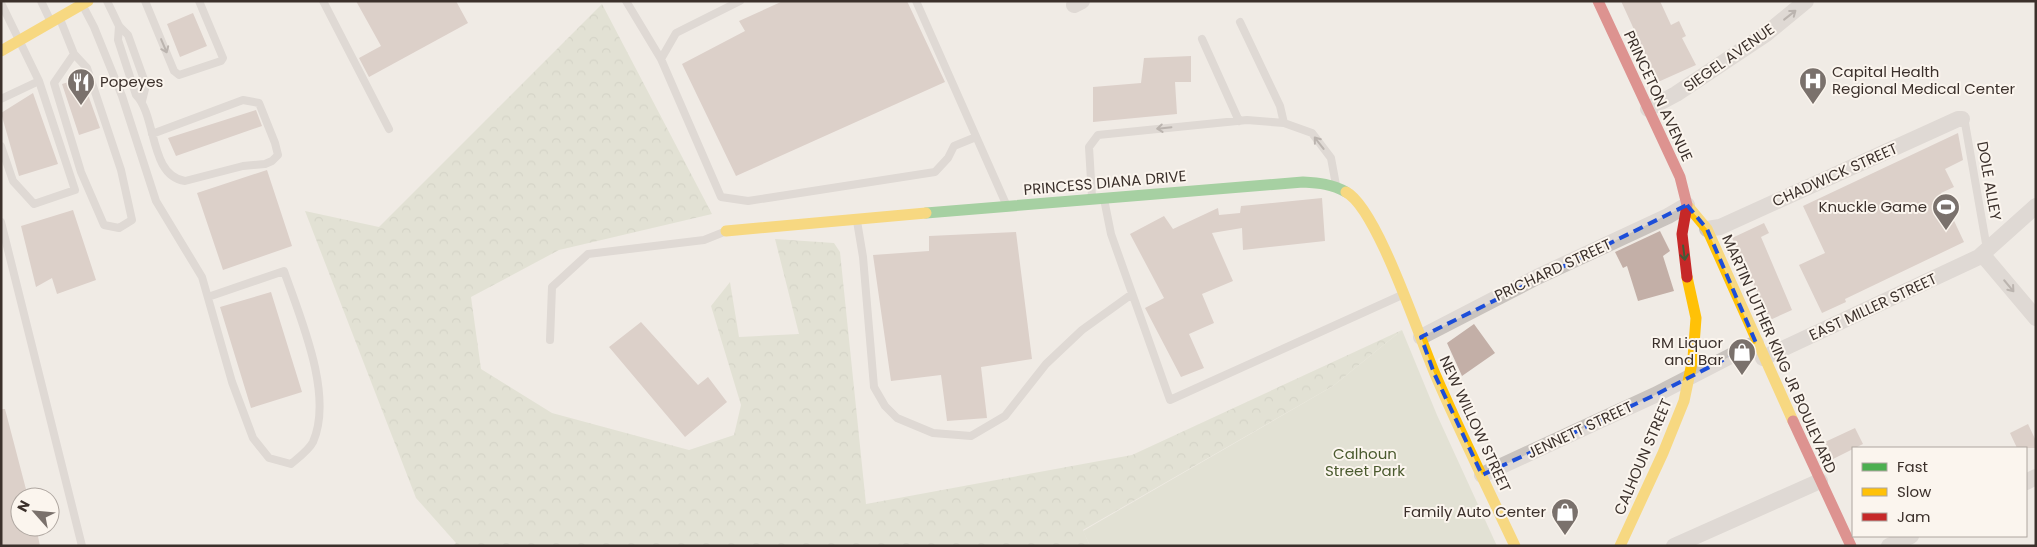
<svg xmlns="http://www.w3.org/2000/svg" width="2037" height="547" font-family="Poppins,sans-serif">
	<defs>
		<pattern id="forest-crowns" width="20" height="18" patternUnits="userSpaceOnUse" patternTransform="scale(1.25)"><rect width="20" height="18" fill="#d1d6bf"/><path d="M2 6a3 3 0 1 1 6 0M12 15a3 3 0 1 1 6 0" fill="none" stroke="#b4b8a4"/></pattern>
	</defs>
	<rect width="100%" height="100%" fill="#f0ebe5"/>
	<path fill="url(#forest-crowns)" d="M602,4L712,214L559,250L471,297L481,369L552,413L689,450L734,435L741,405L711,306L730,282L739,337L799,334L775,239L834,243L840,252L866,504L1132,455L1402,330L1333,386L1083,530L1090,546H453L456,543L416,498L305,211L379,227Z"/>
	<path fill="#d1d6bf" d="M1402,330L1437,415L1497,546H1090L1083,531L1333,386Z"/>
	<path fill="#c3afa7" d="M356,1H456L468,23L369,77L359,58L381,46Z
		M783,1H907L945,82L736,176L682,64L745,31L739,21Z
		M1621,1H1660L1671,25L1679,21L1686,36L1682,38L1696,65L1658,82Z
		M193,13L207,46L180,57L167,24Z
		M1191,56V82H1175L1177,114L1093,122V87L1141,83L1144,58Z
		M82,78L100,128L79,135L62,84Z
		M33,93L58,164L19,176L1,113Z
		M256,110L262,126L176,156L168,138Z
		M1958,133L1963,160L1945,169L1954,187L1941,193L1964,242L1845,299L1846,302L1822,313L1799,265L1825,253L1803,206Z
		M267,170L292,246L223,270L197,193Z
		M1322,198L1325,241L1243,250L1242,228L1212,233L1233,281L1202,294L1214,323L1189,334L1204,368L1181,377L1145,308L1164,298L1130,234L1164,216L1173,229L1218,208L1219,215L1240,213L1241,206Z
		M73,210L96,280L57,294L52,278L36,287L21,226Z
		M1764,223L1769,233L1761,237L1792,310L1770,320L1748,272L1744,274L1739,264L1741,263L1736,250H1737L1732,238Z
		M1660,231L1670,251L1663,256L1674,291L1638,301L1627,266L1623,268L1615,252Z
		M1016,232L1032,359L981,367L987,418L947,421L941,375L891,381L873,255L929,251V236Z
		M271,292L302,392L251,408L220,307Z
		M641,322L698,385L708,377L727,402L685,437L609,347Z
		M1474,324L1495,353L1462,376L1447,343Z
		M1,409H5L28,497H20V527H36L40,546H1Z
		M2028,424L2036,441V448H2017L2010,433Z
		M1855,428L1863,444L1833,459L1825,442Z"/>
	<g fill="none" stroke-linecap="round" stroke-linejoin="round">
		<path stroke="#c9c3be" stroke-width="8" d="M41,1L50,20
			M107,1L119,26L128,35L146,85L142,101
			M145,1L174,71L179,75L221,61L223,58L199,1
			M323,1L389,129
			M626,1L661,59
			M740,1L676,33L661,59L721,197L748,201L935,172L948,158L954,146L976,137
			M916,1L1006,204
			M1,3L39,81L75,190L34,204L13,181L1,146
			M83,6L94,27L122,96L156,201L202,277L232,382L253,438L269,458L291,464C298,458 309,450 313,442C334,395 300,317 284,271L208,297
			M60,19L74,54
			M1240,22L1280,106L1284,123
			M119,26L118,40L136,95C157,116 149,176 185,181L243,166L265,164L272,161L278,155L275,143L259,103L243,100L152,134
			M1202,39L1239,121
			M74,54L87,68L121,170L132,220L119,228L104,225L81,172L54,83Z
			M1,99L39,81
			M1962,119L1965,123L1987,249
			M1092,197L1089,147L1098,135L1247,120L1284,123L1312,133L1331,158L1336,185
			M1104,199L1111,234L1170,400L1402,295
			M857,221L863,257L874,387L885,406L897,418L933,433L971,436L1005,416L1046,364L1082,330L1132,294
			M1,222L82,546
			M550,340L552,287L588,254L704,240L724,232"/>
		<path stroke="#c9c3be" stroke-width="16" d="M1074,5L1082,1
			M1648,109L1676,94L1766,34L1806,1
			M1707,229L1720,227L1958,119H1962
			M1982,254L2036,318
			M1421,337L1537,277L1668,216L1687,205
			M1763,358L1979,257L2036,206
			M1482,475L1655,395L1756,343
			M2026,482L2036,477
			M1674,546L1820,481
			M1889,546L1911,536"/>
		<path stroke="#4caf50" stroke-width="11" d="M926,213L1303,182C1319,183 1332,184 1346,192"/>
		<path stroke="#ffc107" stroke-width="11" d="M1,51L88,1
			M1346,192C1377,208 1419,337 1435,374C1460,432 1488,489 1515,546
			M1687,205L1707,229L1793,421
			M726,231L926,213
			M1620,546L1663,453L1684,401L1693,358L1696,318L1687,277"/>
		<path stroke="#c62828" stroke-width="11" d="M1598,1L1680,177L1687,205L1682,234L1687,277
			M1793,421L1851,546"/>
	</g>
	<defs><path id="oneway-shaft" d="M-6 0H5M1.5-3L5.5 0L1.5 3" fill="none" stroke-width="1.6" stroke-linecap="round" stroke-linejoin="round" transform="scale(1.25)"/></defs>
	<g stroke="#7b726d">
		<use href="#oneway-shaft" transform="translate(1790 15) rotate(-38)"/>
		<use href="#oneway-shaft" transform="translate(164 46) rotate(67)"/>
		<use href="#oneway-shaft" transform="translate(1164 128) rotate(174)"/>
		<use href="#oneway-shaft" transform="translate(1319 143) rotate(-128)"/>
		<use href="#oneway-shaft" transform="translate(2009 286) rotate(50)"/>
	</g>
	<use stroke="#415c38" href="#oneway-shaft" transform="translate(1684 253) rotate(83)"/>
	<path d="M0 0H2037V547H0ZM1687,205L1707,229L1756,343L1655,395L1482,475L1434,373L1421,337Z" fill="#f0ebe5" fill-opacity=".55" fill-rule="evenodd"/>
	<path fill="none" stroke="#1d4ed8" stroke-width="4" stroke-dasharray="10 6" stroke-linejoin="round" d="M1687,205L1707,229L1756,343L1655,395L1482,475L1434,373L1421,337Z"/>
	<defs>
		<g id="hospital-pin" transform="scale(1.4375)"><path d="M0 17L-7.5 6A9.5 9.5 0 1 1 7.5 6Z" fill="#7a716c" stroke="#fbf5ee"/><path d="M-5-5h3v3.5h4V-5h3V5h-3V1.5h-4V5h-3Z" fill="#fff"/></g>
		<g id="restaurant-pin" transform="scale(1.4375)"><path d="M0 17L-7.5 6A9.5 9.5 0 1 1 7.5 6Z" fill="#7a716c" stroke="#fbf5ee"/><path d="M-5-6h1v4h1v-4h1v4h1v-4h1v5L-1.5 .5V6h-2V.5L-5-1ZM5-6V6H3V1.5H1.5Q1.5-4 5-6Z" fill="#fff"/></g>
		<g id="stadium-pin" transform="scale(1.4375)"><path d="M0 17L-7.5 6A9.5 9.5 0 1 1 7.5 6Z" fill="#7a716c" stroke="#fbf5ee"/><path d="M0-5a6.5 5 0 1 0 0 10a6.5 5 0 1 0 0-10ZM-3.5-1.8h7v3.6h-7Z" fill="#fff"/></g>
		<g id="shop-pin" transform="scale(1.4375)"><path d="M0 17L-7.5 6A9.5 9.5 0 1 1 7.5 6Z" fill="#7a716c" stroke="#fbf5ee"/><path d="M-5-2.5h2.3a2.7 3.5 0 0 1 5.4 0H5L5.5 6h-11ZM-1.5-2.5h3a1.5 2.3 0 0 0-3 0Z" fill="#fff"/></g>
	</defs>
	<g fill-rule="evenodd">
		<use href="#hospital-pin" x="1813" y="81"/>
		<use href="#restaurant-pin" x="81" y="82"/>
		<use href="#stadium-pin" x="1946" y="207"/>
		<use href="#shop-pin" x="1742" y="352"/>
		<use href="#shop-pin" x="1565" y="512"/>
	</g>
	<g text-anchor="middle" stroke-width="4" stroke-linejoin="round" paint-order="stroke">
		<g font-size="15" fill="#3b302b" stroke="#fbf5ee">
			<text transform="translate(1729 58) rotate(-35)" y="5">SIEGEL AVENUE</text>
			<text transform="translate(1658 96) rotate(65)" y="5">PRINCETON AVENUE</text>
			<text transform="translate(1835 175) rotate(-24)" y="5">CHADWICK STREET</text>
			<text transform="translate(1989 181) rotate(80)" y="5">DOLE ALLEY</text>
			<text transform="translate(1105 183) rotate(-5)" y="5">PRINCESS DIANA DRIVE</text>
			<text transform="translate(1553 270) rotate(-25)" y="5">PRICHARD STREET</text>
			<text transform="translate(1873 307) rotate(-25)" y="5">EAST MILLER STREET</text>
			<text transform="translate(1779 354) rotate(66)" y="5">MARTIN LUTHER KING JR BOULEVARD</text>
			<text transform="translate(1475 424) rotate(65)" y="5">NEW WILLOW STREET</text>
			<text transform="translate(1580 430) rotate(-25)" y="5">JENNETT STREET</text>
			<text transform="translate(1643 457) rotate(-67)" y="5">CALHOUN STREET</text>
		</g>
		<g font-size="15" fill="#3b302b" stroke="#fbf5ee" text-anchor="end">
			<text x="1832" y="77" text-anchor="start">Capital Health<tspan x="1832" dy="17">Regional Medical Center</tspan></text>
			<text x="100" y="87" text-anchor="start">Popeyes</text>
			<text x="1927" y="212">Knuckle Game</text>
			<text x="1723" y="348">RM Liquor<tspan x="1723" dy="17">and Bar</tspan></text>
			<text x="1546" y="517">Family Auto Center</text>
		</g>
		<g font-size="15" fill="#4a5a2e" stroke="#fbf5ee">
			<text x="1365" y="459">Calhoun<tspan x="1365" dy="17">Street Park</tspan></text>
		</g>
	</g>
	<rect width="2037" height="547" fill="none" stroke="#3b302b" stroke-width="5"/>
	<rect x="1852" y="447" width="175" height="90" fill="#fbf5ee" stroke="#aea6a0"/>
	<rect x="1862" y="463" width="25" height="8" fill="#4caf50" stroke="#aea6a0"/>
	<text x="1897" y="472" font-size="15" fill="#3b302b">Fast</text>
	<rect x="1862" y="488" width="25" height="8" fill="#ffc107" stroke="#aea6a0"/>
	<text x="1897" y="497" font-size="15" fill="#3b302b">Slow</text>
	<rect x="1862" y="513" width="25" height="8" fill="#c62828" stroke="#aea6a0"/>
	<text x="1897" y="522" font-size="15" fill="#3b302b">Jam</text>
	<g transform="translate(35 512) rotate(297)"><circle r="24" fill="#fbf5ee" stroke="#aea6a0"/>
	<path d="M0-4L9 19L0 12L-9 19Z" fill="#7a716c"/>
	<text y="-8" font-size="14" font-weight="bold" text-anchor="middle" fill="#3b302b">N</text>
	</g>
</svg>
